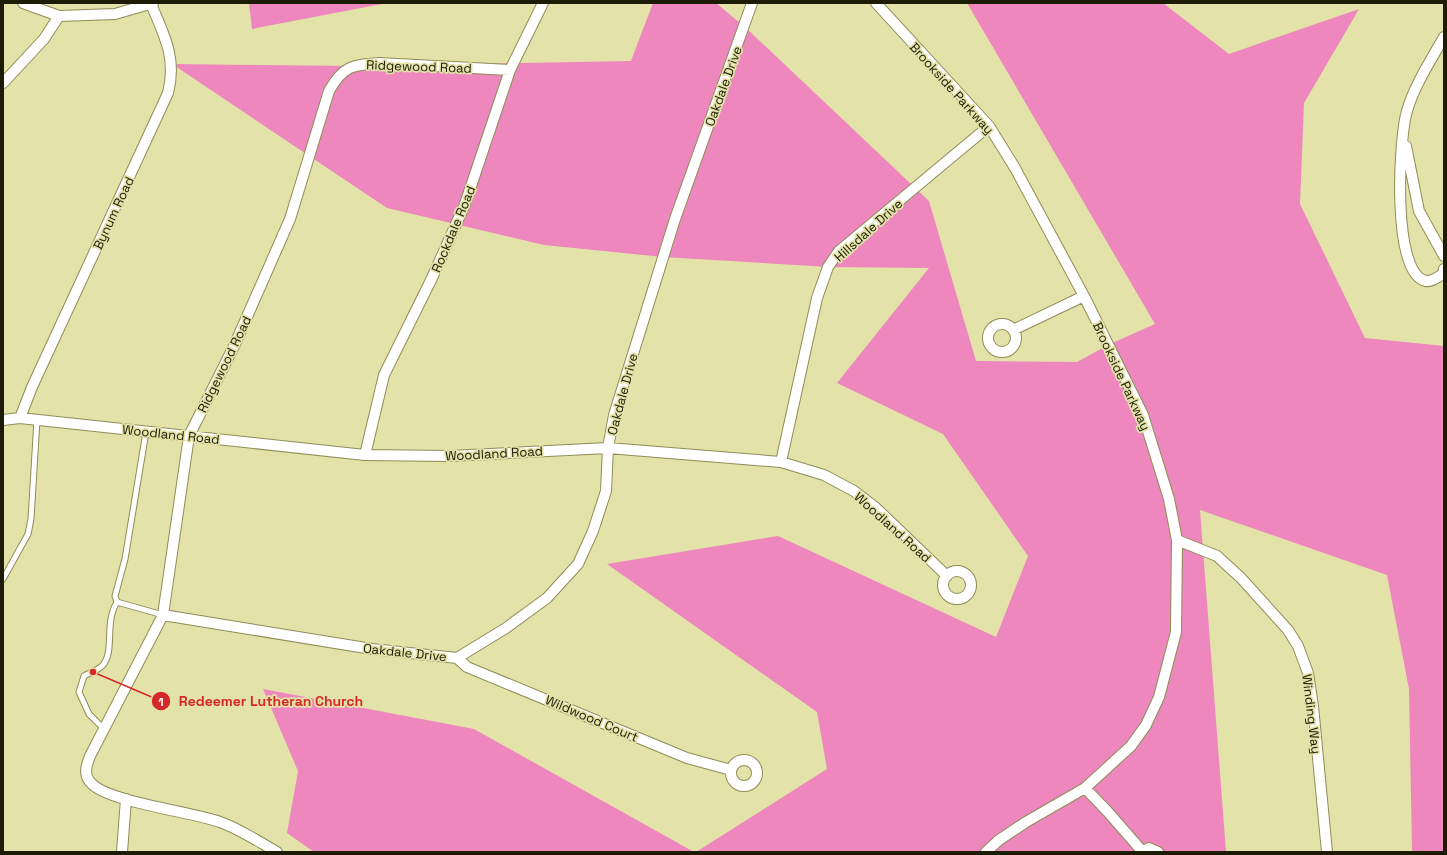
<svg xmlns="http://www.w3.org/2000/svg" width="1447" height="855" font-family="'Space Grotesk',sans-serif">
	<rect width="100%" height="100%" fill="#e3e2a9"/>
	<path fill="#ed87be" d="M249,3H387L252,29Z
		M653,3H716L745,27L929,201L976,361L1077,362L1108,345L1155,324L967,3H1163L1229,54L1359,9L1304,103L1300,204L1365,338L1444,346V852H1413L1412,850L1409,689L1387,575L1200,510L1226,852H696L827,769L817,712L607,564L778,536L996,637L1028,556L943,434L837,383L929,268L828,267L663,257L544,245L387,208L172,64L353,66L631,61Z
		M263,689L474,729L694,852H314L287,833L298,771Z"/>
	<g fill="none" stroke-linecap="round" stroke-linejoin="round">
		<g stroke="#8e8d57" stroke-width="7">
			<path id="lane" d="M146,432L125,559L115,596L117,602L163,615
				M3,579L28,534L31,519L37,420
				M104,729L89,714L79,692L84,676C89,673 99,670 103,665C115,650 104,623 117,602"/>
		</g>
		<g stroke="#8e8d57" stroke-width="12">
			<path id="street" d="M23,3L59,16L115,14L153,3
				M876,3L989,126L1015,168L1084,296L1143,415L1169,499L1177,540L1176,632L1159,697L1146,725L1131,746L1085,788L1026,822L999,840L986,852
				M1444,37C1431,60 1414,86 1407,111C1399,137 1391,274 1426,281C1432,282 1438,277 1443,274L1444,269
				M3,83L44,39L59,16
				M1406,146L1419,211L1444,256
				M988 338a14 14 0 1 1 28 0a14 14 0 1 1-28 0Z
				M1013,330L1084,296
				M20,418L32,387L168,93C177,58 164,35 151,4
				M3,420L20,418L365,455L450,456L608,448L781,462L824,475L854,491L876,508L947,576
				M365,455L384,375L432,278L465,204L510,70L543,3
				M781,462L817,298L828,267L839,251L989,126
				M1177,540L1217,556L1241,578L1288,630L1298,646L1308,673L1313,706L1327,852
				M943 585a14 14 0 1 1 28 0a14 14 0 1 1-28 0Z
				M163,615L372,649L457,658L506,628L547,598L578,564L593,531L606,491L608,448L614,415L675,219L752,3
				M457,658L467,667L687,758L731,770
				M731 773a13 13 0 1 1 26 0a13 13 0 1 1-26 0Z
				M1085,788L1108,812L1142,851
				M122,852L126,799
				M277,852C259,842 240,829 220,822C192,812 110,802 92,784C83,776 86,766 90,756L163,615L189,436L235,344L290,219L329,91C343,66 352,65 379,63L510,70
				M1141,852L1149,848L1158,852"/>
		</g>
		<use href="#lane" stroke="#fff" stroke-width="5"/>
		<use href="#street" stroke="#fff" stroke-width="10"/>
	</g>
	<g text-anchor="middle" stroke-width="3.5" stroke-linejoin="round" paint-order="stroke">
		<g font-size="13" fill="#1c1c06" stroke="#e3e2a9">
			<text transform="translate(419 66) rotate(2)" y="5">Ridgewood Road</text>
			<text transform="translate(723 86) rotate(-70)" y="5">Oakdale Drive</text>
			<text transform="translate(952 88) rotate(48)" y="5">Brookside Parkway</text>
			<text transform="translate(113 213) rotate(-65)" y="5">Bynum Road</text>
			<text transform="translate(453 229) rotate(-67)" y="5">Rockdale Road</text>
			<text transform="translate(868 230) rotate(-42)" y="5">Hillsdale Drive</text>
			<text transform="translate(224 364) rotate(-64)" y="5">Ridgewood Road</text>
			<text transform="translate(1122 376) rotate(65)" y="5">Brookside Parkway</text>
			<text transform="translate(622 394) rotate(-75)" y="5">Oakdale Drive</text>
			<text transform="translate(171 434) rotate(6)" y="5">Woodland Road</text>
			<text transform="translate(494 453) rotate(-3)" y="5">Woodland Road</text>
			<text transform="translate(893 527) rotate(42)" y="5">Woodland Road</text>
			<text transform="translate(405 652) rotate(6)" y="5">Oakdale Drive</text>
			<text transform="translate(1312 714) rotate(83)" y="5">Winding Way</text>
			<text transform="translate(592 718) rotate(23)" y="5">Wildwood Court</text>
		</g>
	</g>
	<path fill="none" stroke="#d62828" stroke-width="1.5" d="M93 672L161 701"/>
	<g fill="#d62828" stroke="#e3e2a9" stroke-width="1.5">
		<circle cx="93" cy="672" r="4"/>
		<circle cx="161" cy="701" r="10"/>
	</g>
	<g font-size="12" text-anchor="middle" font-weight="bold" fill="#fff">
		<text x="161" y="706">1</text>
	</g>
	<g font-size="14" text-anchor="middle" font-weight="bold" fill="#d62828" stroke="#e3e2a9" stroke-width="3.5" stroke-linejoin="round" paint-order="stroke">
		<text x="271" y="706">Redeemer Lutheran Church</text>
	</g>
	<rect width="1447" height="855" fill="none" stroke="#1c1c06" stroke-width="8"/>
</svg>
